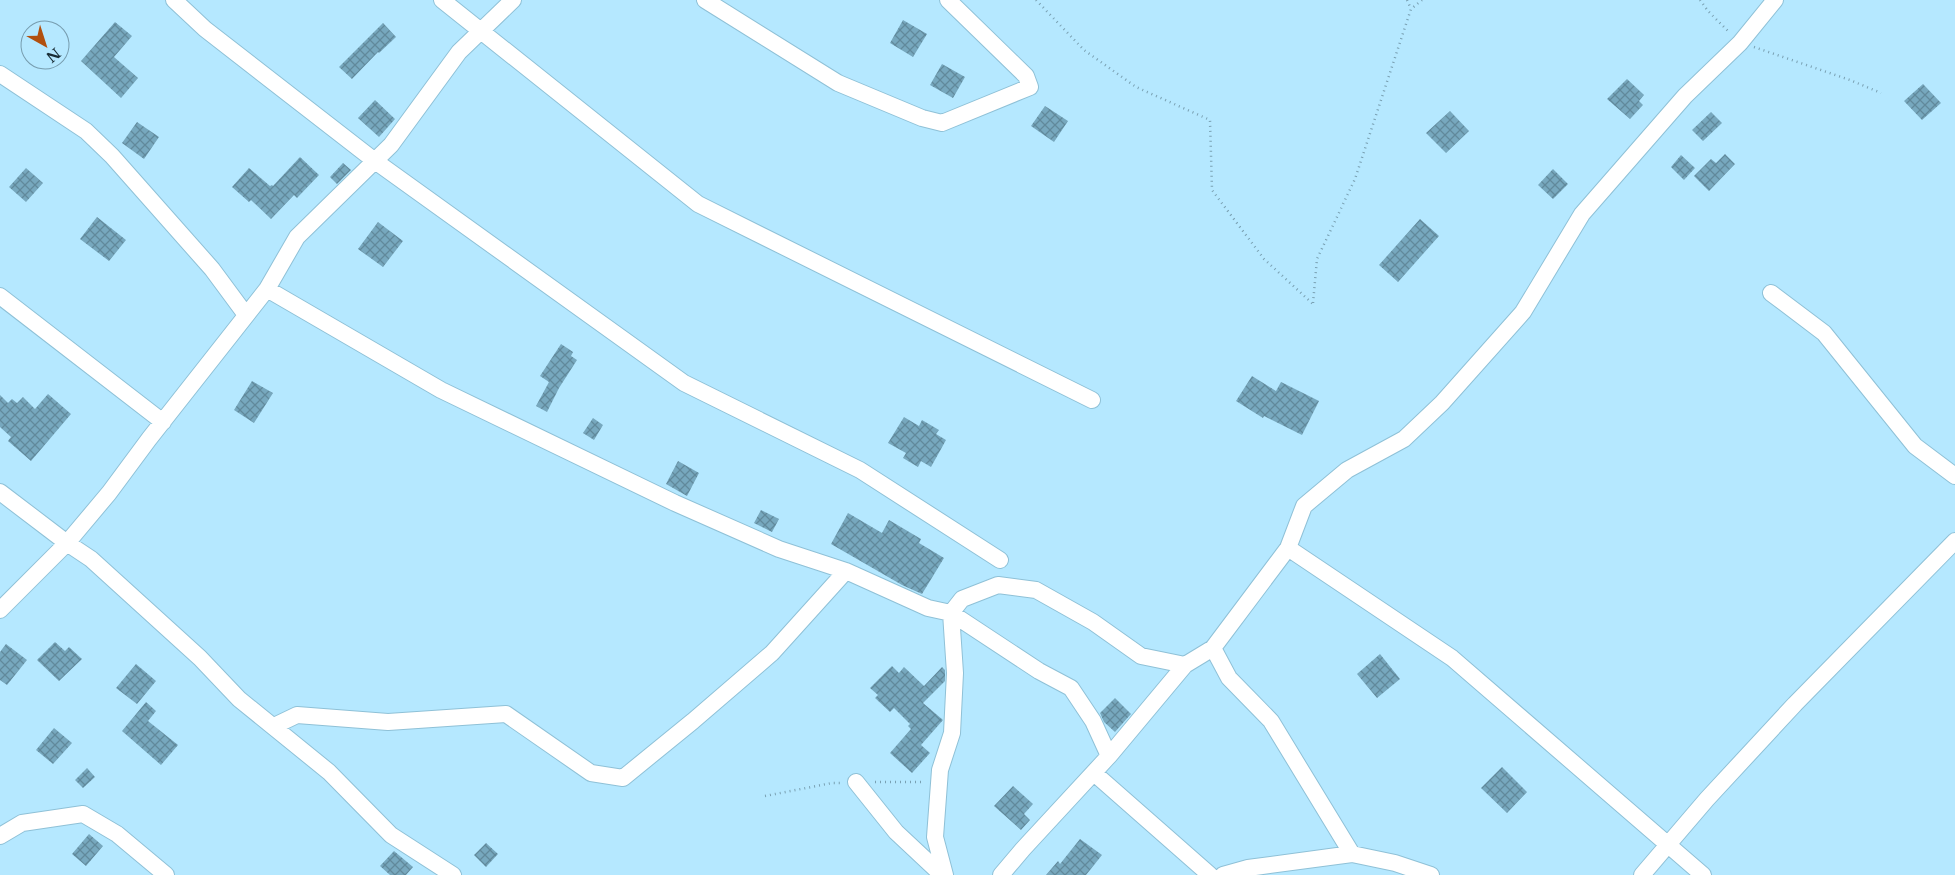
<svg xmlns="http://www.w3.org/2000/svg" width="1955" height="875" font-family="'Libre Baskerville',serif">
	<defs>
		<pattern id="building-cross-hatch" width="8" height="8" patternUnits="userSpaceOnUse" patternTransform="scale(1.25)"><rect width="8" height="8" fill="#77a8be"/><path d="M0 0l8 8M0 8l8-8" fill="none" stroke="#61899b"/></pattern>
	</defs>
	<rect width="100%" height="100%" fill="#b5e8ff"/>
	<path fill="url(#building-cross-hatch)" d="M903,20L927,34L913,57L890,43Z
		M115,22L132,36L114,57L138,78L121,98L81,61Z
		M383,23L396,37L379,53L378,52L352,79L339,67Z
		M942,64L965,77L953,98L930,85Z
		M1627,79L1644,95L1639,101L1643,105L1630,119L1607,99Z
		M1923,84L1941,103L1922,120L1904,101Z
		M375,100L395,119L379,137L358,118Z
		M1045,106L1068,121L1054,142L1031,126Z
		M1450,111L1469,131L1446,153L1426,133Z
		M1711,112L1722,123L1703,141L1692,130Z
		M137,122L159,137L144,159L122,143Z
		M1725,154L1735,164L1709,191L1694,176L1711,159L1716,163Z
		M1681,155L1695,168L1684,180L1671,167Z
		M300,157L319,175L297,198L294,195L271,219L251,200L249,202L232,187L249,168L270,186L272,185L273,186Z
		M343,163L351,170L337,184L330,177Z
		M26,168L43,183L26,202L9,187Z
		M1553,169L1568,184L1553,199L1538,185Z
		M97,217L126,240L109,261L80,239Z
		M1420,219L1439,236L1398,282L1379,265Z
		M378,222L403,241L383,267L358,249Z
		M561,344L573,352L571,356L577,360L559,388L547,412L536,406L549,382L540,376Z
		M1252,376L1276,391L1281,382L1319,401L1302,435L1264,416L1263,418L1236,401Z
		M252,381L273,393L254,423L234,410Z
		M48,394L71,414L31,461L8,441L11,437L0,427V395L8,403L12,399L17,403L23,397L35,409Z
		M904,417L919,426L922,420L939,430L936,434L946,440L931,467L921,461L918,467L903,458L906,453L888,443Z
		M593,418L603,425L594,440L583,433Z
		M678,461L699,473L687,496L666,484Z
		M761,510L779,519L772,532L754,523Z
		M848,513L882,533L889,520L921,539L919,543L944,558L922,594L902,585L831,544Z
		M55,642L65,651L69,647L82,659L59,681L37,660Z
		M6,644L27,660L7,685L0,680V652Z
		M1380,654L1400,679L1377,698L1357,674Z
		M136,664L156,681L137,704L116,688Z
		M892,666L899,673L904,667L924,686L942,667L945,670V681L923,703L943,720L921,745L930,753L912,773L890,753L911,729L908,726L910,724L894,708L890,712L875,698L878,695L870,688Z
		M1115,698L1131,714L1115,732L1104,722L1100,713Z
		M146,702L156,711L148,721L178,745L161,765L122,731Z
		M54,728L72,743L53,764L36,750Z
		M1502,767L1527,792L1507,813L1481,788Z
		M87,768L95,777L83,788L75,780Z
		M1013,786L1033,804L1024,814L1030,820L1021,830L994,806Z
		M89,834L103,846L86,866L72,854Z
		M1080,839L1102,855L1086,875H1046L1058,861L1060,864Z
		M486,843L498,854L486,867L474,855Z
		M394,851L413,867L406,875H390L380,866Z"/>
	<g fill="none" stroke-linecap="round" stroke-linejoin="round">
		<g stroke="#8fc1d7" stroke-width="18">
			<path id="minor" d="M174,0L205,29L375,161L684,383L860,470L1000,560
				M442,0L698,204L1092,400
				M705,0L838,83L922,118L942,123L1030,87L1026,76L948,0
				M0,74L86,131L112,156L212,269L246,315
				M267,289L441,390L675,503L779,549L846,571L928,608L951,613L1039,671L1071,688L1093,721L1109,756
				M1771,293L1824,333L1915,446L1955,476
				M0,296L163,422
				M0,492L67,543L91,559L200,658L239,699L329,772L391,835L453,875
				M1288,548L1452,658L1703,875
				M0,610L67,543L109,493L149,439L267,289L297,237L391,145L459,52L513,0
				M1213,648L1229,678L1271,721L1352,854
				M274,726L297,715L388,722L506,714L591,773L623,778L693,721L772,653L846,571
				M1094,773L1210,875
				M856,782L896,832L942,875
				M0,836L22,823L83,814L117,834L166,875
				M945,875L935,837L940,770L952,733L955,673L951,613L962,599L998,585L1036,590L1093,622L1141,656L1185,665
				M1001,875L1023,849L1109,756L1185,665L1213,648L1288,548L1304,506L1347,470L1404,439L1442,403L1523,312L1582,214L1685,96L1740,43L1775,0
				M1223,875L1248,868L1352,854L1395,863L1431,875
				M1642,875L1707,799L1795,704L1955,541"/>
		</g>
		<path stroke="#7aa1b3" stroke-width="2.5" stroke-dasharray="1 4" stroke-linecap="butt" d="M1036,0L1084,50L1136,87L1210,120L1212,190L1264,259L1313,304
			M1407,0L1411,9
			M1700,0L1708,11L1729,32
			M1754,47L1850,80L1881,93
			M1313,303L1317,259L1355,179L1411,9L1422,0
			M875,782H925
			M765,796L832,783H842"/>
		<use href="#minor" stroke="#fff" stroke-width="16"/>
	</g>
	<g transform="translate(45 45) rotate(141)"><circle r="24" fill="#b5e8ff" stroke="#779daf"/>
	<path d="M0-4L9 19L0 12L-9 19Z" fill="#b1500f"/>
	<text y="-8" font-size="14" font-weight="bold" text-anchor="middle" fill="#192d36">N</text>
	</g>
</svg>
